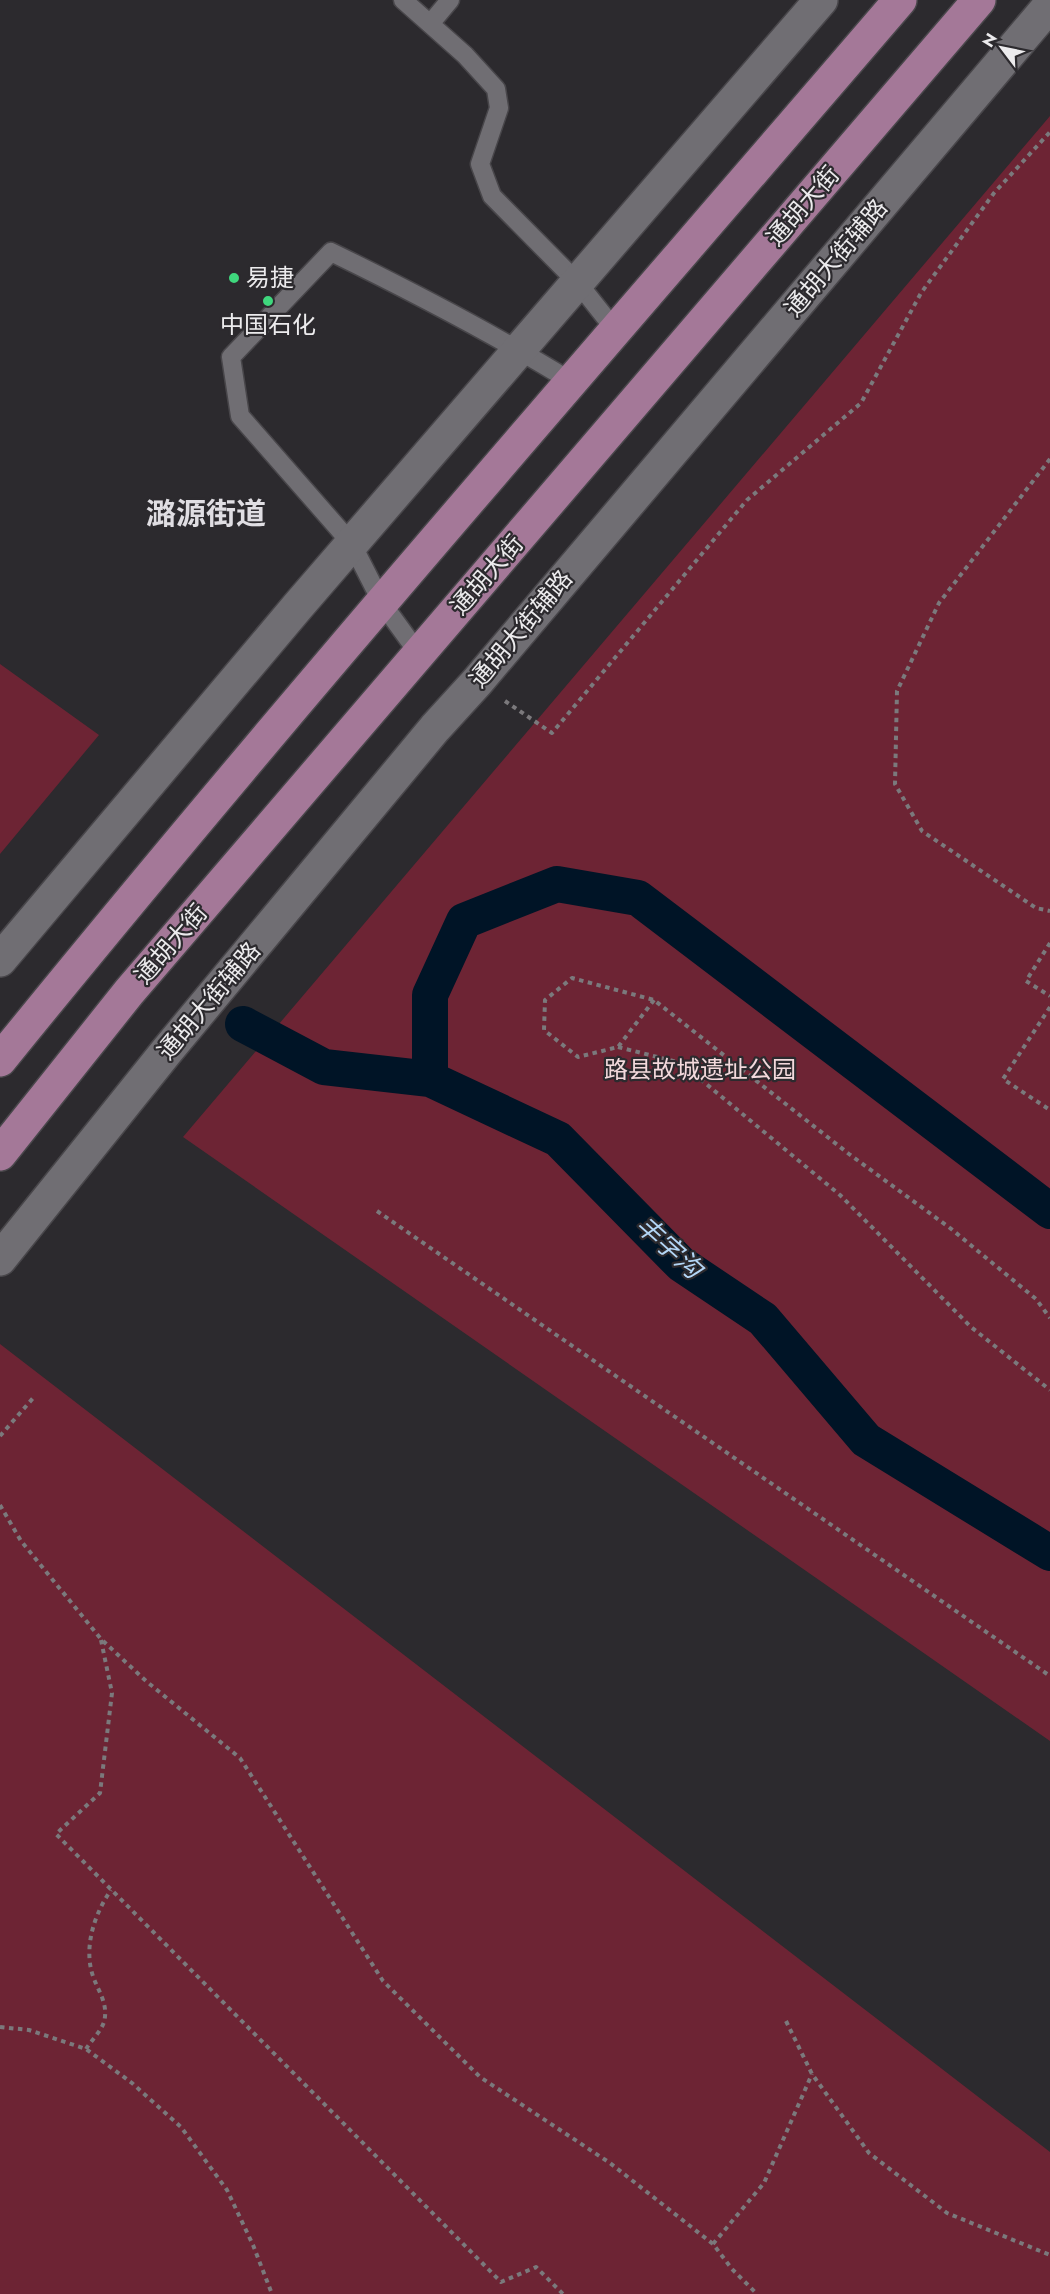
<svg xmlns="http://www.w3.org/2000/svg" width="1050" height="2294" font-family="Jost,'Noto Sans SC',sans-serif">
	<rect width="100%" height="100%" fill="#2c2a2e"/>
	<path fill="#6d2434" d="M1050,116V1741L183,1137Z
		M0,664L99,735L0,854Z
		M0,1344L1050,2152V2294H0Z"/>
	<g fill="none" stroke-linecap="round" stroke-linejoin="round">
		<path stroke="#001426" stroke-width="36" d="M243,1024L324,1067L430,1079L558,1139L681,1264L763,1319L866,1440L1050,1553
			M430,1079V995L464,921L557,884L638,898L1050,1211"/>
		<g stroke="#48464a" stroke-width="21">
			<path id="lane" d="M403,0L465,55L496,89L499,108L480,164L492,196L578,283L616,331
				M430,24L450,0
				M419,654L382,603L352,544L240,416L231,357L331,252C413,292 494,334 572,382"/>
		</g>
		<g stroke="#48464a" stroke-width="36">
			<path id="secondary" d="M0,960L298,606L821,0
				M0,1259L166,1052L435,728L477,682L1050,5"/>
		</g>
		<g stroke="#48464a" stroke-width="36">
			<path id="primary" d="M0,1060C292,700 598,352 900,0
				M0,1154L129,992L979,0"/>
		</g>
		<path stroke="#7b797c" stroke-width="4" stroke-dasharray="4.5 4.5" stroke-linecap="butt" d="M1050,459L939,603L897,691L895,784L922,831L1036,908L1050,911
			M505,701L552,733L747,500L861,403L921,293L994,193L1050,132
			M1050,943L1026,981L1050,996
			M654,1000L618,1047L578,1057L544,1030L545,1000L572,978L654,1000L849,1154L950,1228L1036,1299L1050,1318
			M1050,1007L1003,1079L1050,1110
			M618,1047L681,1063L840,1195L971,1327L1050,1390
			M377,1211L1050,1676
			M0,1436L34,1397
			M0,1505L21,1541L101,1639L146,1681L240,1758L383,1981L480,2077L610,2163L713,2244L732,2269L757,2294
			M101,1640L112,1693L100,1793L56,1834L501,2282L536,2267L563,2294
			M786,2021L812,2074L869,2153L947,2213L1050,2255
			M0,2027L29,2030L86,2049L132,2083L181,2127L227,2190L253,2245L272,2294
			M86,2049C91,2041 101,2031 104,2022C109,2003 97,1990 92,1973C84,1945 95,1913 111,1890
			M713,2244L764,2183L812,2074"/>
		<use href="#lane" stroke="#706e73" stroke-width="18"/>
		<use href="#secondary" stroke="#706e73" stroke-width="33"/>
		<use href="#primary" stroke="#a47898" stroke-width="33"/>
	</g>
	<g fill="#3fd77d" stroke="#2c2a2e" stroke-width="2">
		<circle cx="234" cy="278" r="6"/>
		<circle cx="268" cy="301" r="6"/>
	</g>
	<g text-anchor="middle" stroke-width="4.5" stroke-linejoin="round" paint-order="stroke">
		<g font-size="24" fill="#ecebed" stroke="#2c2a2e">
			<text transform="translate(803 206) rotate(-49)" y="8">通胡大街</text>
			<text transform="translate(836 258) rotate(-50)" y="8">通胡大街辅路</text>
			<text transform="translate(487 575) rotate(-49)" y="8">通胡大街</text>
			<text transform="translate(521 629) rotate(-50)" y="8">通胡大街辅路</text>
			<text transform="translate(171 944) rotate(-49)" y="8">通胡大街</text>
			<text transform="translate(209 1001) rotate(-50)" y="8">通胡大街辅路</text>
		</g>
		<g font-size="24" fill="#ecebed" stroke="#2c2a2e" text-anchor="start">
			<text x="246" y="286">易捷</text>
			<text x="268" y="333" text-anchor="middle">中国石化</text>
		</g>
		<g font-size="24" fill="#f3d9dc" stroke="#2c2a2e">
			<text x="700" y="1078">路县故城遗址公园</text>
		</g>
		<g font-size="26" font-style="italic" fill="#b3d6f6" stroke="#2c2a2e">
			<text transform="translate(669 1247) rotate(42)" y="9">丰字沟</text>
		</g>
		<g font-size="30" font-weight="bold" fill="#e0dee3" stroke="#2c2a2e">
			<text x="206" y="524">潞源街道</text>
		</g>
	</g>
	<g transform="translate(1002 48) rotate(302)" stroke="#2c2a2e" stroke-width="4.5" paint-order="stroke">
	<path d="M0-4.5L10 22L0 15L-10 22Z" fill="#ecebed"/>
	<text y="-9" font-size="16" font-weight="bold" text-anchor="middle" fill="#ecebed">N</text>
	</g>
</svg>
